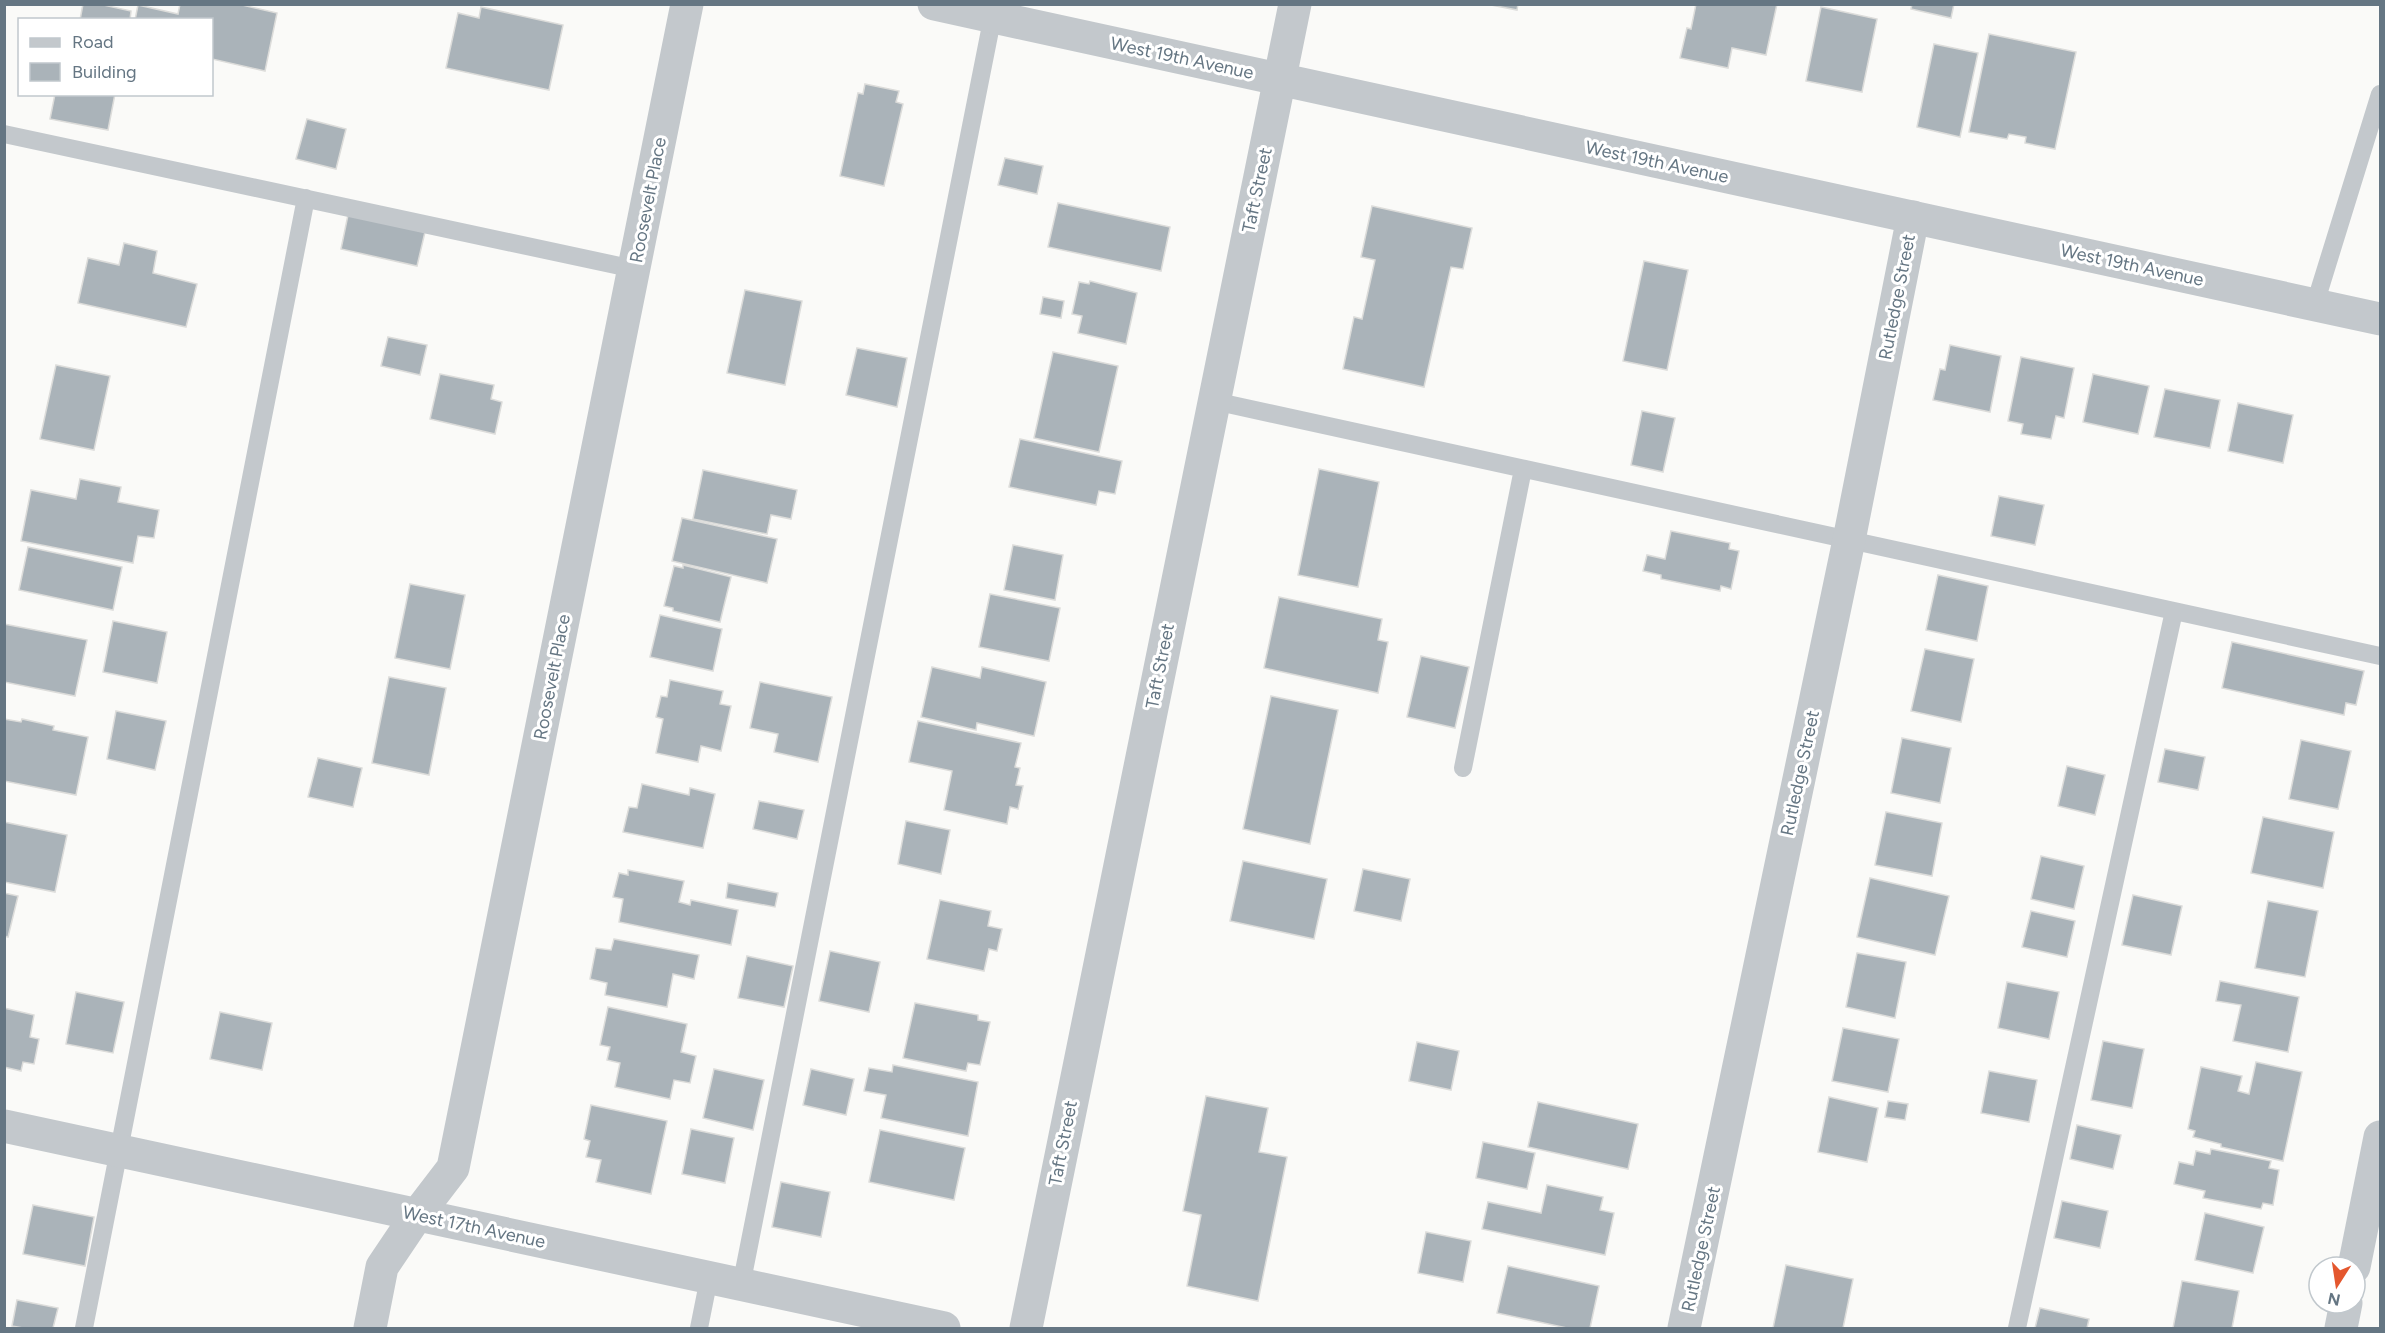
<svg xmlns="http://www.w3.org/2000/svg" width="2385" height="1333" font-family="Figtree,sans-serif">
	<rect width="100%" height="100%" fill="#fafaf8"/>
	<path fill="#aab3b9" stroke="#dcdcda" stroke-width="1.5" d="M83,4H99L131,11L130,20H80Z
		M180,4H238L277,13L265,71L212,59V20H135L138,5L178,14Z
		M1486,4H1518L1517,10Z
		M1696,4H1777L1766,55L1732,48L1728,68L1680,58L1687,28L1691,29Z
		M1912,4H1954L1951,18L1911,9Z
		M481,7L563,25L549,90L446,68L458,13L479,18Z
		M1821,7L1877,19L1862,92L1806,81Z
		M1989,34L2076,52L2055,149L2025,143L2026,137L2009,134L2007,139L1969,132Z
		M1934,44L1978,53L1960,137L1917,127Z
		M865,84L899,91L896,102L903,104L884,186L840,176L858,93L863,94Z
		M55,94H115L108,130L50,119Z
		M307,119L346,129L336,169L296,159Z
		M1005,158L1043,166L1037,194L998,185Z
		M1058,203L1170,227L1161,271L1048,247Z
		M1372,206L1472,228L1463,269L1451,267L1424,387L1343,369L1354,317L1362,319L1375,260L1361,257Z
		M348,215L425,232L417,266L341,249Z
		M124,243L157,251L153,273L197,284L186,327L78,303L88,258L119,265Z
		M1644,261L1688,270L1667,370L1623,361Z
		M1090,281L1137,293L1126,344L1078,333L1082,316L1072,314L1079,282L1089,284Z
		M745,290L802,301L785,385L727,373Z
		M1043,297L1064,301L1061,318L1040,314Z
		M388,337L427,345L420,375L381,366Z
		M1950,345L2001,356L1990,412L1933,400L1940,369L1945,370Z
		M857,348L907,358L897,407L846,395Z
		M1053,352L1118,366L1099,452L1034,438Z
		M2021,357L2074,368L2064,418L2056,416L2051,439L2021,434L2023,424L2008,421Z
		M56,365L110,376L94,450L40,439Z
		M440,374L494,385L491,399L502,402L495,434L430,419Z
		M2093,374L2149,386L2138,434L2083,422Z
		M2165,389L2220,400L2210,448L2154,437Z
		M2238,403L2293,415L2283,463L2228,451Z
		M1642,411L1675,418L1663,472L1631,465Z
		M1020,439L1122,461L1115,494L1099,491L1096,505L1009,487Z
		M1319,469L1379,482L1358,587L1298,575Z
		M703,470L797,490L791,519L771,515L767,534L693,519Z
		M80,479L121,487L118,502L159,510L154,538L138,536L133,563L21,541L31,490L76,499Z
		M1999,496L2044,505L2035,545L1991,536Z
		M682,518L777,539L767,583L672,561Z
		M1671,531L1730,543L1729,549L1739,551L1731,589L1721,586L1720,591L1661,579V575L1643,571L1647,555L1665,559Z
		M1013,545L1063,555L1055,600L1004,590Z
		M28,547L122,567L113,610L19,590Z
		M683,565L731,577L720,622L673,611V608L664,606L674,566L683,568Z
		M1938,575L1988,586L1977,641L1926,630Z
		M410,584L465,595L450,669L395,658Z
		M990,594L1060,608L1049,661L979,647Z
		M1279,597L1382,619L1378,640L1388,642L1378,693L1264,668Z
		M660,615L722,629L713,671L650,657Z
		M113,621L167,632L157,683L103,672Z
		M4,624L87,640L75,696L4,682Z
		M2232,642L2364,671L2356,705L2346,703L2344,715L2222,688Z
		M1925,649L1974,659L1961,722L1911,711Z
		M1421,656L1469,667L1455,728L1407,717Z
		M932,667L980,678L982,667L1046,682L1034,736L977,723L976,730L921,717Z
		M389,677L446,688L429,775L372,763Z
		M670,680L723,691L720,704L731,706L721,751L701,746L698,762L656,753L663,719L656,717L661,696L667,697Z
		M760,682L832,697L818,762L774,752L778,734L750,728Z
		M1271,696L1338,710L1310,844L1243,829Z
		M116,711L166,721L155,770L107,759Z
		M4,719L21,722L22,719L54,726L53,730L88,737L76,795L4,781Z
		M918,721L1021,743L1015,767L1020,768L1016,785L1023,786L1018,809L1010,807L1007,824L944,810L952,771L909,762Z
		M1902,738L1951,748L1940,803L1891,793Z
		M2301,740L2351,751L2338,809L2289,799Z
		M2165,749L2205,757L2198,790L2158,782Z
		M318,758L362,768L353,807L308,797Z
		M2067,766L2105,775L2095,815L2058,806Z
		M642,784L689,795L690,788L715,794L703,848L623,832L629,807L637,808Z
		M759,801L804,810L797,839L753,829Z
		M1886,812L1942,823L1932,876L1875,865Z
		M2263,817L2334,832L2323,888L2251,873Z
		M906,821L950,830L941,874L898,864Z
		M4,822L67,835L55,892L4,882Z
		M2041,856L2084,866L2074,909L2031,899Z
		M1243,861L1327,879L1314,939L1230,921Z
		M1363,869L1410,879L1401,921L1354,911Z
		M628,870L684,881L679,902L690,905L691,900L738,910L731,945L619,922L623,899L613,897L619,873L628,875Z
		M1870,878L1949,896L1935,955L1857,937Z
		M728,883L778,893L775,907L726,898Z
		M4,893L18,896L8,937L4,936Z
		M2133,895L2182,906L2171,955L2122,945Z
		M940,900L991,911L988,926L1002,929L997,951L989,949L984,971L927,959Z
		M2268,901L2318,911L2305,977L2255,968Z
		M2031,911L2075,921L2067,957L2022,947Z
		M614,939L699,955L694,979L673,974L667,1007L605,995L607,983L590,979L596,948L611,950Z
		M830,951L880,962L869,1012L819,1001Z
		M1857,953L1906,962L1895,1018L1846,1007Z
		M747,956L793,966L784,1007L738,998Z
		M2220,981L2299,997L2288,1052L2233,1041L2241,1005L2216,1001Z
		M2007,982L2059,992L2049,1039L1998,1028Z
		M76,992L124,1002L113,1053L66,1044Z
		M915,1003L978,1015V1020L990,1022L980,1065L968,1063L966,1071L903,1058Z
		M608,1007L687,1024L681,1052L696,1056L690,1083L674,1080L670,1099L615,1087L620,1063L607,1060L610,1047L600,1045Z
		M4,1008L34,1015L30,1037L39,1039L34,1064L23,1062L21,1071L4,1067Z
		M220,1012L272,1023L262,1070L210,1059Z
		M1843,1028L1899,1039L1888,1092L1832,1081Z
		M2103,1041L2144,1049L2132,1108L2091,1100Z
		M1417,1042L1459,1051L1451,1090L1409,1081Z
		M2256,1062L2302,1072L2283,1161L2221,1147V1144L2193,1137L2195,1131L2188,1129L2201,1067L2242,1076L2238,1091L2249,1094Z
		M893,1065L978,1082L968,1136L881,1118L886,1095L864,1091L869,1068L892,1072Z
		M714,1069L764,1080L753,1130L703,1118Z
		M811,1069L854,1079L846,1115L803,1105Z
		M1989,1071L2037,1080L2029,1122L1981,1113Z
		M1206,1096L1268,1108L1259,1152L1287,1157L1258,1301L1187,1286L1201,1215L1183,1211Z
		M1829,1097L1878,1108L1867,1162L1818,1152Z
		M1888,1101L1908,1104L1905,1120L1885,1117Z
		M1538,1102L1638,1124L1628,1169L1528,1147Z
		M591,1105L667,1121L651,1194L596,1182L601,1160L586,1157L590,1141L584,1139Z
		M2077,1125L2121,1135L2113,1169L2070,1159Z
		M691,1129L734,1138L725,1183L682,1174Z
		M880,1130L965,1148L954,1200L869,1182Z
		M1483,1142L1535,1153L1527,1189L1476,1178Z
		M2211,1149L2271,1161L2269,1168L2279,1170L2273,1205L2263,1203L2261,1209L2203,1198L2205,1191L2174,1184L2179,1162L2193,1165L2196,1151L2210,1154Z
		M781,1182L830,1192L821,1237L772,1227Z
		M1547,1185L1603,1197L1600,1210L1614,1213L1605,1255L1482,1229L1488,1202L1541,1213Z
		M2062,1201L2108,1211L2100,1248L2054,1238Z
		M33,1205L94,1217L85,1266L23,1254Z
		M2205,1213L2264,1227L2253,1273L2195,1260Z
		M1426,1232L1471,1241L1463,1282L1418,1273Z
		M1786,1265L1853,1279L1843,1328H1773Z
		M1508,1266L1599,1286L1590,1328H1567L1497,1313Z
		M2182,1281L2239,1291L2232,1328H2173Z
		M17,1300L58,1308L53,1328H23L12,1326Z
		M2040,1308L2089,1319L2087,1328H2035Z"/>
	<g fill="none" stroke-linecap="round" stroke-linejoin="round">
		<path stroke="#c3c8cc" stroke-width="18" d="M4,134L634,269
			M2315,304L2380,94
			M1214,401L2380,656
			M1463,768L1523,469
			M741,1286L994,10
			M84,1328L306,198
			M699,1328L709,1278
			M2017,1328L2174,611"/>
		<path stroke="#c3c8cc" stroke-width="33" d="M4,1126L944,1328
			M2354,1267L2380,1137
			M370,1328L382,1267L417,1215L453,1168L687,4
			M1684,1328L1849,540L1913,217
			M2341,1328L2346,1303"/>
		<path stroke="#c3c8cc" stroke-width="33" d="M934,4L2380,319
			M1026,1328L1295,4"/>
	</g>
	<g text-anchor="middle" stroke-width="6" stroke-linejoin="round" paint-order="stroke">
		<g font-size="18" fill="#657683" stroke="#fff">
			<text transform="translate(1182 58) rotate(12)" y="6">West 19th Avenue</text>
			<text transform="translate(1657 162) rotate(12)" y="6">West 19th Avenue</text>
			<text transform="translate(1257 190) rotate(-78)" y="6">Taft Street</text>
			<text transform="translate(648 200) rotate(-79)" y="6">Roosevelt Place</text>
			<text transform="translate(2132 265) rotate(12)" y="6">West 19th Avenue</text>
			<text transform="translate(1897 297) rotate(-79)" y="6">Rutledge Street</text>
			<text transform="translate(1160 666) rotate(-79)" y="6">Taft Street</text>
			<text transform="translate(552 677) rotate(-79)" y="6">Roosevelt Place</text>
			<text transform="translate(1800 773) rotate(-78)" y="6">Rutledge Street</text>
			<text transform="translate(1063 1143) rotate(-79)" y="6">Taft Street</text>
			<text transform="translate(474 1227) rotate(12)" y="6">West 17th Avenue</text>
			<text transform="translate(1701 1249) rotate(-78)" y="6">Rutledge Street</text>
		</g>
	</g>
	<rect width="2385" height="1333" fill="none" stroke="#657683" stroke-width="12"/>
	<rect x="18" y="18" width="195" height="78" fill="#ffffff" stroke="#c1c8cd" stroke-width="1.5"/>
	<rect x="30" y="38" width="30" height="9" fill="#c3c8cc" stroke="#c1c8cd" stroke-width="1.5"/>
	<text x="72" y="48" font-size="18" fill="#657683">Road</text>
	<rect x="30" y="63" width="30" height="18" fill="#aab3b9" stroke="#c1c8cd" stroke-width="1.5"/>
	<text x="72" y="78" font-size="18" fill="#657683">Building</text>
	<g transform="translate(2337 1285) rotate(192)"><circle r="28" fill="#ffffff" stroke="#c1c8cd" stroke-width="1.5"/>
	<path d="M0-4.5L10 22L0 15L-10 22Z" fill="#e4572e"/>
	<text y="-9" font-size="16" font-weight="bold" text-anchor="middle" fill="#657683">N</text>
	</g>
</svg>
